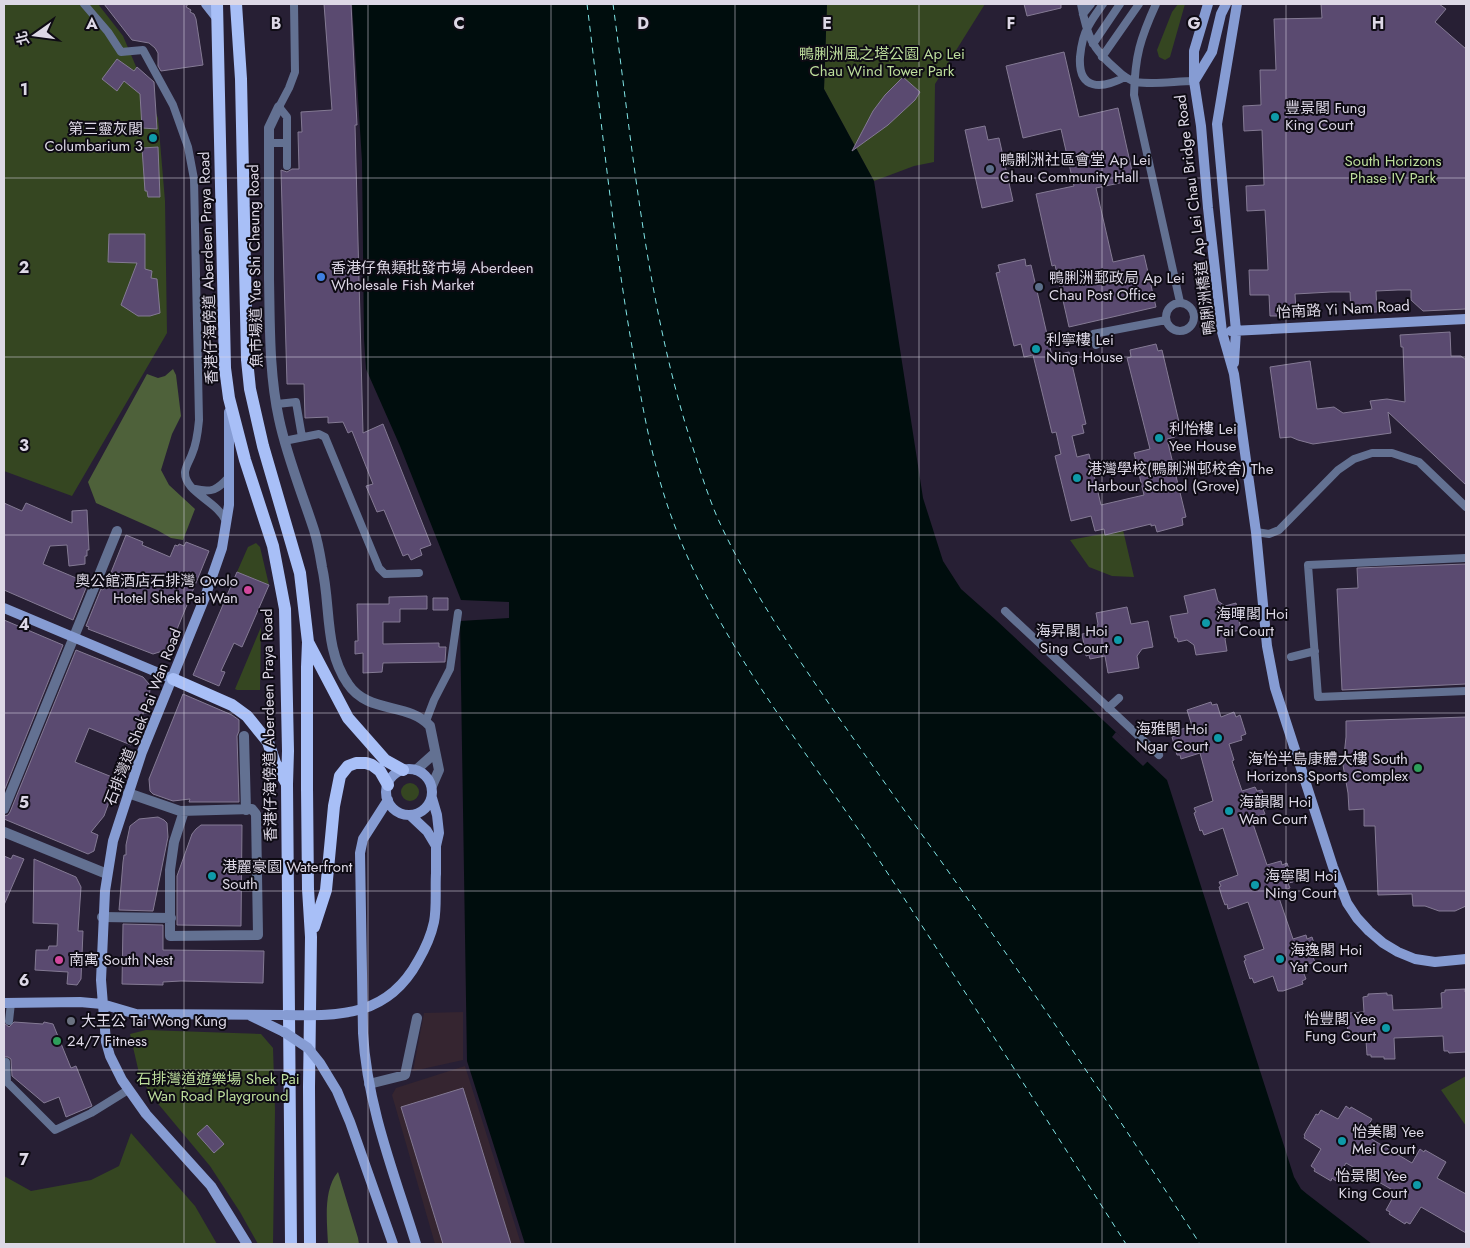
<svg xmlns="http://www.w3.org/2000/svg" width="1470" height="1248" font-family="Jost,'Noto Sans TC',sans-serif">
	<rect width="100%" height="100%" fill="#271f34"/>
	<path fill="#352530" d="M463,1012V1060L413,1071L424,1013Z
		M465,1066L521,1244H435L392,1095L396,1088Z"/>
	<path fill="#354621" d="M4,4H98L123,36L158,118L165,201L167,333L72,496L4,471Z
		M827,4H985L935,84L934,162L914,166L874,181L824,89Z
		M1178,4H1185L1170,57L1165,60L1159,57L1157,50L1172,12Z
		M1123,530L1134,577L1112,576L1089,567L1070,540Z
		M256,543L260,547L269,585L237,572L248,547Z
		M261,627L260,690H237L235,689Z
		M401 792a9 9 0 1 1 18 0a9 9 0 1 1-18 0Z
		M146,1030L261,1034L273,1048L275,1110L273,1244H258L240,1212L210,1166L150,1094L139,1073L130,1034Z
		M1466,1076V1126L1441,1090Z
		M131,1133L195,1206L217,1244H4V1176L31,1191L91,1180L119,1166Z"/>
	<path fill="#4e613a" d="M173,369L176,375L181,416L172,434L161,470L169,485L195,509L183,540L171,538L157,530L96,503L88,482L147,374L158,378L165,376Z
		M338,1172L358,1238L359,1244H328C327,1221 323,1190 338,1172Z"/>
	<path fill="#000d0d" d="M352,4H827L824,89L874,181L923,498L943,561L961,589L996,620L1167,780L1294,1177L1301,1189L1307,1194L1372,1244H525L467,1061L460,621L509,618V602L461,600L400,446L366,369L364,339L362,161Z"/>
	<path fill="#271f34" d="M1116,732L1148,761L1143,766L1112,737Z"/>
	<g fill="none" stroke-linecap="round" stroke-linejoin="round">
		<path stroke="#81e5e6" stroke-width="1" stroke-dasharray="6 5" stroke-linecap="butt" d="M587,4C601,116 612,229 631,341C641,397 650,455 669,510C713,637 801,743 875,854C960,983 1043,1114 1126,1244
			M613,4C632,144 645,289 686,426C696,457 705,489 718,519C749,587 792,650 834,711C865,755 896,799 928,843C1022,974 1113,1108 1200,1244"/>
	</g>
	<path fill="#5a4a70" stroke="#847a94" d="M104,4H188L186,7L191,10L190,12L194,14L196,19L203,65L161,71L158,66V53L155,48L149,43L132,40Z
		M324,4H351L357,125H355L363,433L383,424L431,545L420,549L422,555L411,560L408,554L403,556L384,510L377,512L366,486L373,484L352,431L348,433L343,422L328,423V417L305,418L304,384H287L281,170L287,172L292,169H299L298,132H302L301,112L332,110Z
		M1024,4H1061V8L1027,16Z
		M1321,4H1439L1446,9L1435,22L1466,49V309L1423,311L1411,300V290H1398L1376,291L1377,312L1351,313L1350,292H1331L1295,294L1296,311H1291V316H1270L1269,295H1250L1249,270H1268L1266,228L1265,210L1247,211L1246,186L1264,185L1262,130L1244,131L1243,106L1261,105L1260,70H1276L1274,19L1322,18Z
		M1064,52L1079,117L1118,108L1134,180L1096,188L1113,262L1144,255L1156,307L1069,327L1055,265L1052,266L1036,194L1074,186L1061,129L1023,138L1006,66Z
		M117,59L134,71L137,67L154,82L157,129L142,128L140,94L124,81L117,91L102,79Z
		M903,77L920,92L915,100L888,125L852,151L873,111L885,95Z
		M985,126L988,140L999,138L1013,201L982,208L965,130Z
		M158,147L160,197H148L147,191H145L142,148Z
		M109,234H145V269L152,271L151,278L157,279L160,313L150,316H138L121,305L137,263L108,262Z
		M1025,259L1026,266L1031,265L1052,356L1069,352L1086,424L1082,425L1084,433L1072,436L1077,457L1089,454L1101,505L1144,495L1134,453L1150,449L1127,358L1131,357L1130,350L1156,344L1158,351L1162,350L1179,422L1172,424L1175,437L1167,439L1186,517L1182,518L1183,525L1157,532L1155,525L1151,526V524L1105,535L1104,529L1095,531L1091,516L1071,521L1055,456L1061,454L1056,432L1052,433L1033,355L1024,357L1021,344L1014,346L996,273L1000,272L998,265Z
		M1450,332L1451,356H1461L1466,360V485L1388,412L1391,433L1313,444L1298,440L1291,437L1280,438L1270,367L1310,361L1317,409L1334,407L1343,413L1372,409L1370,401L1387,399L1405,402L1403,347H1401L1400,335Z
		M4,503L22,511L26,503L72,523V511L87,510L89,550H87V556H85V564L69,566L67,545L50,546L43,564L88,583L73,620L4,590Z
		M126,535L143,542L142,545L170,557L175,545L178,546L179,544L184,546L186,542L209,551L171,644L166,650L153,654L88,629L89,627L86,626L101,589L103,590L108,580Z
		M1466,564V684L1342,690L1337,589L1358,588L1357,568Z
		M237,572L269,585L242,647L234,643L221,671L225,672L219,686L193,675Z
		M1215,589L1218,601L1225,606L1236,603L1241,630L1230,632L1225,639L1227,651L1196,655L1194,645L1187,640L1178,642L1177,638H1175L1170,616L1188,613L1184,596Z
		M427,596V609H400V622H383V644L439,643V647H446L445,662L383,663L382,672L363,673V653L355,654V641H358L357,604H389V597Z
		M433,598H448V610H433Z
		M1127,607L1131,624L1148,621L1153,647L1142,649L1137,656L1139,668L1108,673L1105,656L1090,659L1089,655L1086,656L1082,634L1094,632L1098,624L1096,613Z
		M4,620L63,645L4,791Z
		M76,650L143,677L149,684L150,689L149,698L131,745L89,728L75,762L117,779L113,789L110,788L108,805L104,816L91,832L98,835L94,851L88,854L4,819V816L8,815L10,812Z
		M183,694L232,715L239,720V731L237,736L239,802H189L190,799L173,801L153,794L150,791L149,779Z
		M1211,702L1212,705L1217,704L1221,717L1234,712L1236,717L1240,715L1246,734L1241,736L1242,740L1229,744L1234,760L1232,761L1242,791L1255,787L1257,791L1262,790L1268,808L1263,809L1265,814L1251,818L1267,865L1281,861L1282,865L1287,863L1293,882L1288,883L1290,888L1277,892L1293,939L1306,935L1307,939L1312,937L1318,956L1313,957L1315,962L1301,966L1306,979L1302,981L1303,984L1283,991H1278L1273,976L1254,983L1252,978L1250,979L1244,961L1246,960L1244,956L1264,949L1248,902L1228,909L1227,904L1225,905L1222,897L1219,887L1221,886L1219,882L1238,875L1223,828L1204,835L1202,830L1200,831L1194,813L1196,812L1194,808L1213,801L1200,753L1181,759L1180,755H1177L1172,737L1174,736L1172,732L1192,726L1187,710Z
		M1466,717V906L1455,911H1439L1425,906H1413L1412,894L1378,895L1375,826H1364V809L1349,810L1348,793L1343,765L1346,737V721Z
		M158,817L164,820L167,823L168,837L153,911L119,910L123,862L124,855H126V845L130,826L139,819Z
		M201,825H242L241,926L177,925V876L192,834L196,829Z
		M13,855L24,859L4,905V856L11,859Z
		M34,859L76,877L81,887L78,931H83L81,979L77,985L67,984L68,972L35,970L36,950H48L49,946H57L58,924L33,923Z
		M123,924L163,925V950L264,951L263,983L181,981L163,982V985L122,984Z
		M1465,989V992L1466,991V1052L1449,1053L1448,1051H1444L1443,1036L1394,1038L1395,1059H1384V1057H1371V1055H1367L1366,1040L1348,1041L1347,1018H1350L1349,1013L1364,1012L1363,997L1368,996V994L1387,993V995H1392L1393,1010L1423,1009L1442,1008L1441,993L1445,992V990Z
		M14,1022L43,1024L44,1022L53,1024L71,1068L76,1066L92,1106L66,1117L59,1097L44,1103L12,1076L11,1059L8,1057H4V1023L9,1027Z
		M463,1088L511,1244H443L401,1107Z
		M1346,1106L1350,1109L1351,1107L1372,1119L1363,1134L1412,1163L1420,1149L1424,1152L1425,1150L1446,1162L1437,1178L1466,1194V1233L1421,1207L1410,1224L1406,1222L1405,1224L1389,1214L1390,1212L1386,1210L1396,1192L1346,1163L1336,1181L1332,1178L1331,1181L1314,1171L1315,1169L1311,1166L1321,1149L1304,1138L1305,1136L1304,1135L1316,1114L1318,1115L1321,1110L1338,1119Z
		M207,1125L224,1144L214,1153L197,1134Z"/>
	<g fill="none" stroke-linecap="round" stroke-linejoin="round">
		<path stroke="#637192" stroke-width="8" d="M84,4L108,32L121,52L143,50L173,105L188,147L194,179L199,420C198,431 197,443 192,454C190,460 186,465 185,472C184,492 217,501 226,521
			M1081,4C1087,36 1092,49 1117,70C1122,75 1129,80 1136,82C1155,85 1176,81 1194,81
			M1103,4C1098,11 1092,19 1088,27C1083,35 1081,47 1080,57C1078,91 1102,89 1125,77
			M1156,4C1140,39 1135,56 1134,95L1180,302
			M1083,14L1091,4
			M1093,44L1120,4
			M1102,57L1139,4
			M269,143H287
			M287,166V117L279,107L289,88L295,72L294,4
			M1166 317a14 14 0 1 1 28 0a14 14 0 1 1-28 0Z
			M1096,345L1093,334L1166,320
			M277,404L296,402L302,437
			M284,441L319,434L325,437L379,568L385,574L419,573
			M195,489C212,493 217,490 229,477
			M1256,532L1269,534L1279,530L1338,470L1354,459L1372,453H1392L1419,462L1466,507
			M1466,558L1308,565L1318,697L1466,691
			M1005,611L1159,755
			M1291,657L1315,651
			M1108,708L1119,698
			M426,721L434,700L450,669L458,613
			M9,1021L11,1003
			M6,1062L7,1082L55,1130L91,1113L128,1090"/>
		<path stroke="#637192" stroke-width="10" d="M279,107L269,128C269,179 269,229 269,279C270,326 269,373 279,419C287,457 302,493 314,530C318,542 320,555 322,567C331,606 324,650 348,684C368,714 408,702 430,726L439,770L432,786
			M244,736L246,810
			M416,770L435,753
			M128,793L180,811L252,809L256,814L258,935L170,936V870L174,842L184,811
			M4,809L117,531
			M4,832L107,874
			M102,917L171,918
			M369,1084L405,1075L417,1018"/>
		<path stroke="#869cd3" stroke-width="10" d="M206,4L217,18
			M1208,4L1194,51V81L1201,126L1208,208L1222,332L1234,374L1256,532L1267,646L1275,688L1333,867L1347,903L1357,918L1369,931L1383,943L1398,952L1415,959L1435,962L1466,959
			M1195,80L1212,52L1221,14L1226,4
			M1231,331L1466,319
			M1234,363L1236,331L1217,124L1237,4
			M229,412V505L222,548L205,597L142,752L113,841L105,891L101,980L106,1042L110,1056L122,1080L146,1114L211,1186L247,1244
			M4,608L173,679
			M386 792a23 23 0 1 1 46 0a23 23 0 1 1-46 0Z
			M432,798L437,815L439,833L436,846V873
			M388,800L363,839L360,853L363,1033C367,1106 395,1176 416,1244
			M410,815L427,831L436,846
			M4,1003L80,1002L102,1004L136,1014L286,1015
			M251,1016L284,1032"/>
		<path stroke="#a8bff7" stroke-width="12" d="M217,4L225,368L229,398L245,460L273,546L285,609L288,751L287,784L291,1244
			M236,4L241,79L247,360L250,389L263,446L300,573L308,642L307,667V788L308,889L311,937L309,1087L310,1244
			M308,642L348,718L385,760L403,770
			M173,679L232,705L247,716L268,742L275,763L287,784
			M314,927L326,890L334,806L340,776L348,766L356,763H366L372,765L380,771L388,785"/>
		<path stroke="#869cd3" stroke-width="10" d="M286,1015C342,1016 388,1016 418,961C425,949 431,936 434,922C437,907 435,889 436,873
			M284,1032L308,1048L320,1063L337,1091L350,1122L393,1244"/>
	</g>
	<path fill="none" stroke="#ddd8e6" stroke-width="1" stroke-opacity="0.55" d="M184,4V1244M368,4V1244M551,4V1244M735,4V1244M919,4V1244M1102,4V1244M1286,4V1244M4,178H1466M4,357H1466M4,535H1466M4,713H1466M4,891H1466M4,1070H1466"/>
	<g fill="#0f9aa8" stroke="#0e0b14" stroke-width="2">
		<circle cx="1275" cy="117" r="5"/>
		<circle cx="153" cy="138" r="5"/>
		<circle cx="1036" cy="349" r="5"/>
		<circle cx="1159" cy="438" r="5"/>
		<circle cx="1077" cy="478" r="5"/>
		<circle cx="1206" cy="623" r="5"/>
		<circle cx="1118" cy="640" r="5"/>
		<circle cx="1218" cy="738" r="5"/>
		<circle cx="1229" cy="811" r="5"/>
		<circle cx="212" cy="876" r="5"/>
		<circle cx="1255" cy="885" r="5"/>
		<circle cx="1280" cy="959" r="5"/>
		<circle cx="1386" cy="1028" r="5"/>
		<circle cx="1342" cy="1141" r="5"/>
		<circle cx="1417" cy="1185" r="5"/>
	</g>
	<g fill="#5c6f8a" stroke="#0e0b14" stroke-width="2">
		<circle cx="990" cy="169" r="5"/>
		<circle cx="1039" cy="287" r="5"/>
	</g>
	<circle fill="#3f7fe0" stroke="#0e0b14" stroke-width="2" cx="321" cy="277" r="5"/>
	<g fill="#d1479c" stroke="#0e0b14" stroke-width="2">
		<circle cx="248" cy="590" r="5"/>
		<circle cx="59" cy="960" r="5"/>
	</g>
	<g fill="#2e9e5b" stroke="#0e0b14" stroke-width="2">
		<circle cx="1418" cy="768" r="5"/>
		<circle cx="57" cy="1041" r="5"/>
	</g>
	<circle fill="#6b7280" stroke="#0e0b14" stroke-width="2" cx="71" cy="1021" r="5"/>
	<g text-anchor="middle" stroke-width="4" stroke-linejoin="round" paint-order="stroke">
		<g font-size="15" fill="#bdde9c" stroke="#0e0b14">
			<text x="882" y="59">鴨脷洲風之塔公園 Ap Lei<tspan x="882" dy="17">Chau Wind Tower Park</tspan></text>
			<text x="1393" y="166">South Horizons<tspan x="1393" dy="17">Phase IV Park</tspan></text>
			<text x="218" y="1084">石排灣道遊樂場 Shek Pai<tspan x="218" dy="17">Wan Road Playground</tspan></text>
		</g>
		<g font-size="15" fill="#ddd8e6" stroke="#0e0b14" text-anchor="start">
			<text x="1285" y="113">豐景閣 Fung<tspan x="1285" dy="17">King Court</tspan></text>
			<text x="143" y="134" text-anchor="end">第三靈灰閣<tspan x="143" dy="17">Columbarium 3</tspan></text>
			<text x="1000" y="165">鴨脷洲社區會堂 Ap Lei<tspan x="1000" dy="17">Chau Community Hall</tspan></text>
			<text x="331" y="273">香港仔魚類批發市場 Aberdeen<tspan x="331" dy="17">Wholesale Fish Market</tspan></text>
			<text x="1049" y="283">鴨脷洲郵政局 Ap Lei<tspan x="1049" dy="17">Chau Post Office</tspan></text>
			<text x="1046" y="345">利寧樓 Lei<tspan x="1046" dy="17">Ning House</tspan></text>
			<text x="1169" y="434">利怡樓 Lei<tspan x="1169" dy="17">Yee House</tspan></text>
			<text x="1087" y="474">港灣學校(鴨脷洲邨校舍) The<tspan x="1087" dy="17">Harbour School (Grove)</tspan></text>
			<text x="238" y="586" text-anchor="end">奧公館酒店石排灣 Ovolo<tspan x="238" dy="17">Hotel Shek Pai Wan</tspan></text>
			<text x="1216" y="619">海暉閣 Hoi<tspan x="1216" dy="17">Fai Court</tspan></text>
			<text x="1108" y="636" text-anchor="end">海昇閣 Hoi<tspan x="1108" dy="17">Sing Court</tspan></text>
			<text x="1208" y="734" text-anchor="end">海雅閣 Hoi<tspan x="1208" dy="17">Ngar Court</tspan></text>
			<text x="1408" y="764" text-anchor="end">海怡半島康體大樓 South<tspan x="1408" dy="17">Horizons Sports Complex</tspan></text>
			<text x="1239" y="807">海韻閣 Hoi<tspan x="1239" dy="17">Wan Court</tspan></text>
			<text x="222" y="872">港麗豪園 Waterfront<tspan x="222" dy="17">South</tspan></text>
			<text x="1265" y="881">海寧閣 Hoi<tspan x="1265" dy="17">Ning Court</tspan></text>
			<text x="1290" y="955">海逸閣 Hoi<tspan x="1290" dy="17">Yat Court</tspan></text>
			<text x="69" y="965">南寓 South Nest</text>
			<text x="1376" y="1024" text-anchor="end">怡豐閣 Yee<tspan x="1376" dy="17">Fung Court</tspan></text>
			<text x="81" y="1026">大王公 Tai Wong Kung</text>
			<text x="67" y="1046">24/7 Fitness</text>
			<text x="1352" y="1137">怡美閣 Yee<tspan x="1352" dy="17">Mei Court</tspan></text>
			<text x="1407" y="1181" text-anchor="end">怡景閣 Yee<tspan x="1407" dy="17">King Court</tspan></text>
		</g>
		<g font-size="15" fill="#ddd8e6" stroke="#0e0b14">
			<text transform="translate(1195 215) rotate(-97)" y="5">鴨脷洲橋道 Ap Lei Chau Bridge Road</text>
			<text transform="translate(255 266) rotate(-91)" y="5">魚市場道 Yue Shi Cheung Road</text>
			<text transform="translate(208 268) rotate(-92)" y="5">香港仔海傍道 Aberdeen Praya Road</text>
			<text transform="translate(1343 309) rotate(-3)" y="5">怡南路 Yi Nam Road</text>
			<text transform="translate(143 717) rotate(-69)" y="5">石排灣道 Shek Pai Wan Road</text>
			<text transform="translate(269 725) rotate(-91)" y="5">香港仔海傍道 Aberdeen Praya Road</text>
		</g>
	</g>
	<g font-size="16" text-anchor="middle" font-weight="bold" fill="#ddd8e6" stroke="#0e0b14" stroke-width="4" stroke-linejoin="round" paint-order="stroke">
		<text x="92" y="29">A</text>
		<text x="276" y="29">B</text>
		<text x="459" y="29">C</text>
		<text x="643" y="29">D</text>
		<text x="827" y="29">E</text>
		<text x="1011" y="29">F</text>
		<text x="1194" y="29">G</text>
		<text x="1378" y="29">H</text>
		<text x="24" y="95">1</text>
		<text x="24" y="273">2</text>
		<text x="24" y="451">3</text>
		<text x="24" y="630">4</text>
		<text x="24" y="808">5</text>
		<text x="24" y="986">6</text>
		<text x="24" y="1165">7</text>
	</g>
	<rect width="1470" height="1248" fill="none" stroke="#ddd8e6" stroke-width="10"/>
	<g transform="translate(35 35) rotate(256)" stroke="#0e0b14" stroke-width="4" paint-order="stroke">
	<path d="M0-4L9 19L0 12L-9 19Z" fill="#ddd8e6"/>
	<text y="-8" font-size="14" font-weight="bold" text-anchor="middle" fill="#ddd8e6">北</text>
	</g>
</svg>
